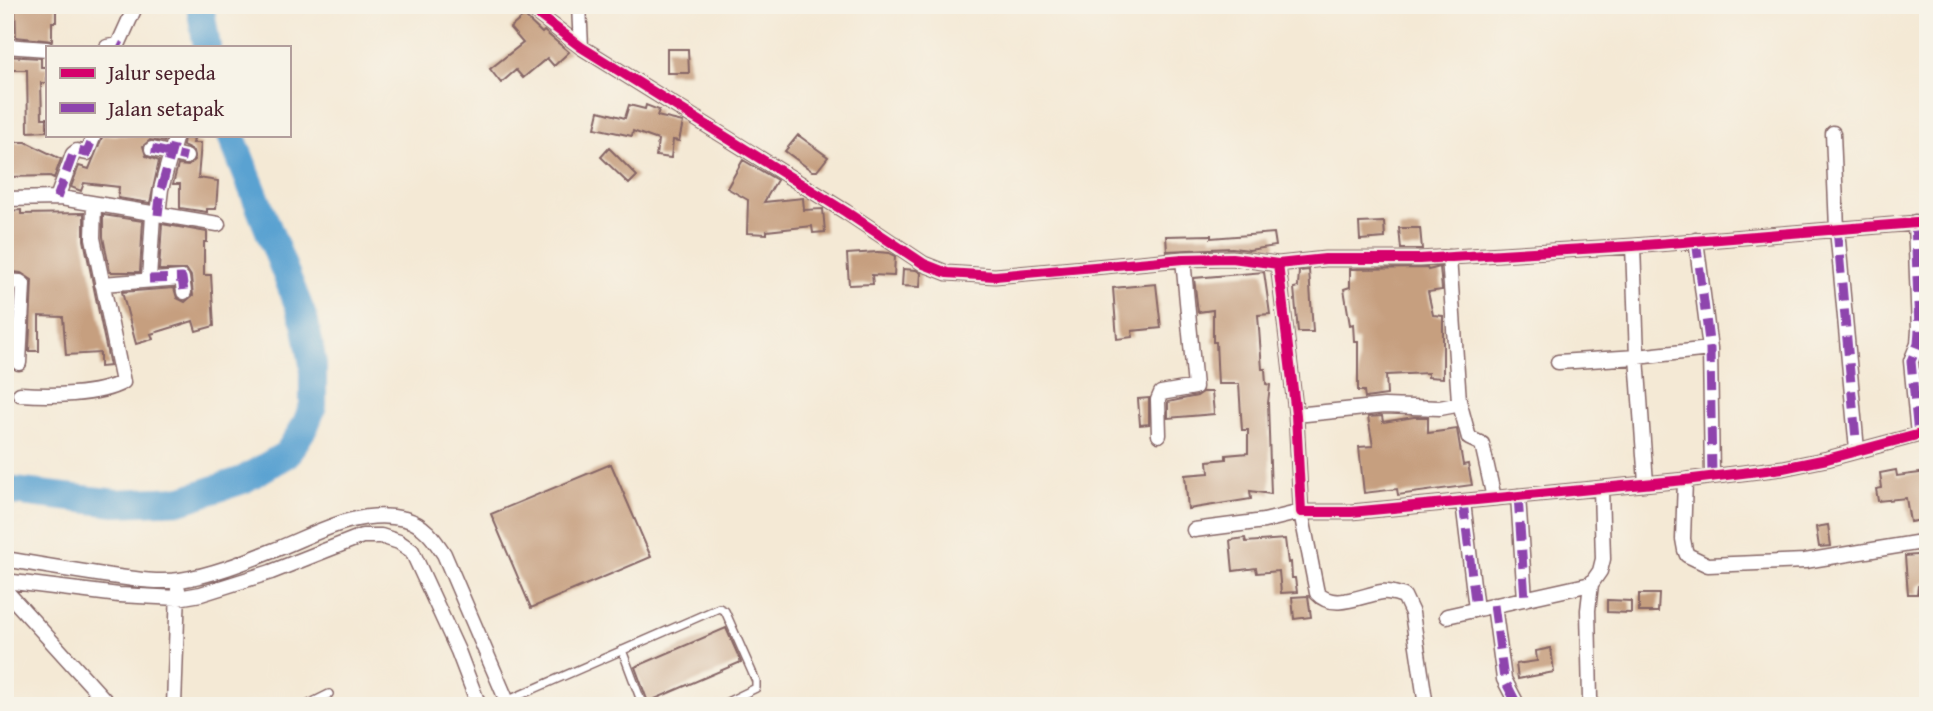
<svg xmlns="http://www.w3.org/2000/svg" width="1933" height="711" font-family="'Gentium Book Plus',serif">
	<rect width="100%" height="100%" fill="#f7f3e8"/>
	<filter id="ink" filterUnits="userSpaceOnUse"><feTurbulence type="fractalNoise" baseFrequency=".0143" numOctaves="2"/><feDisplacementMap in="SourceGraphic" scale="14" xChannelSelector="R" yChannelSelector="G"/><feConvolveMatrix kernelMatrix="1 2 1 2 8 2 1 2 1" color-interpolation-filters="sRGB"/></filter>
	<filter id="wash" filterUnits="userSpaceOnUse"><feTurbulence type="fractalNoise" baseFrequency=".00686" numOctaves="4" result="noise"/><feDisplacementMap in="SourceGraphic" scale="28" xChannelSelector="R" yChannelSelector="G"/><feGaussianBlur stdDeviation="1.57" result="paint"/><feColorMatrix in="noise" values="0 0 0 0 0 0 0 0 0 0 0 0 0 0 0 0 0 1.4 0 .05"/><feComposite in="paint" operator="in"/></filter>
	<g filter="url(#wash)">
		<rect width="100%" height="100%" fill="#f4e9d5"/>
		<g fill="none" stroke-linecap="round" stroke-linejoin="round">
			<path stroke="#5aa2d1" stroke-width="28" d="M200,5L207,47
				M5,490L116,503L182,500L243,480L287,454L305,426L313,406V364L305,322L231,135"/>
		</g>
		<g id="blocks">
			<path fill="#c69f7f" d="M15,5H56V22H52V41L16,37Z
				M524,16L542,33L544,31L569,52L554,66L547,58L523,78L516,70L501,83L490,69L523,43L510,28Z
				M667,49H688L689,73H667Z
				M5,56L41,58V67H47V83H41L42,118H47V131L28,132L27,70H5Z
				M629,105L645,109L646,105L659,110L657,116L683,122L679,141L673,140L671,158L656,156L658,140L633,131L632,136L595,128L599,111L625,118Z
				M103,135H167L164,142L150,140L143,146L146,156L159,161L150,203L118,198L119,187L84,183L81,191L71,187L79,166L89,169Z
				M798,135L828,157L817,171H812L785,151Z
				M184,137L194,139L193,143H201L198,178L218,181L216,209H207V212L180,208V184H173L178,165L188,166L195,160L193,151L183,146Z
				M5,142H26L61,159L54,178L50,176L5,177Z
				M609,148L637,176L629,184L601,157Z
				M743,160L777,180L764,202L803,198L804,210L823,209L825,232L813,233L812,226L767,231V234L747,233L748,200L727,188Z
				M21,210V214L84,213V240L110,366L100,367V353L66,355L63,317L39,316V351H29L32,280L21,273L5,271L7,211Z
				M103,215L143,221L140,272H110L103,237Z
				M1384,222L1385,238L1360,240L1359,223Z
				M162,224L207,232V242H204V275H211L214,326L196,331L193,321L151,334L153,339L136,344L122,292L174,288L177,298L185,302L193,295L191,276L187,270H159Z
				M1399,228H1420L1422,249H1401Z
				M1274,233L1276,246L1249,250L1232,248L1167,251L1166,236L1211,235V238Z
				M878,252L889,253L895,256L894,276L872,275L873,284L849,285L847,254Z
				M1440,267L1442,290L1428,292L1433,315L1443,316V378L1428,377V373L1386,375L1387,395L1365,398L1364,391H1358V341H1354L1353,324L1350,325L1344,289L1350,287V269L1427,268L1428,270Z
				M903,269L916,270L921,273L920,287L902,286Z
				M1309,270L1313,332H1298L1294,288L1298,287L1299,271Z
				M1264,272L1270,314L1258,315L1262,369H1265L1266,384L1270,385L1268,403L1271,494L1250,491L1251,499L1188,509L1185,475L1209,473L1208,461L1226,459V455L1248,453V430H1242L1239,384H1218L1216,342H1213V310L1198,312L1194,278Z
				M1156,284L1161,328L1132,331L1133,337L1117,339L1113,288Z
				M1203,392H1212L1214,414L1168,418V402L1197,396Z
				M1149,398V424L1140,425L1138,399Z
				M1382,416L1383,422L1414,417H1428V433L1457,429L1463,465L1468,464L1472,485L1398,495L1397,489L1364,493L1359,447L1373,446L1368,417Z
				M611,464L651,557L531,608L491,514Z
				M1896,470L1897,476L1928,472V519L1910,522L1906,498L1878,501L1876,489L1882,488L1880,473Z
				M1828,525L1831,546L1819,547L1816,527Z
				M1245,538L1246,542L1285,539L1288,563L1291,562L1292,578H1295L1297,592L1281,593L1279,571L1257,573L1256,568L1233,571L1230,540Z
				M1928,554V581L1918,586L1917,594H1908L1905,556Z
				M1639,594H1659L1658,612H1639Z
				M1308,596L1311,617L1294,619L1292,597Z
				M1607,600L1631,601V613L1607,612Z
				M726,628L741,662L648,702L635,667Z
				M1551,648L1554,672L1518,679L1516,664L1537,661L1536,651Z"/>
		</g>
	</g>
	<g filter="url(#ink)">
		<use href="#blocks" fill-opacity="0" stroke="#866666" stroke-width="2"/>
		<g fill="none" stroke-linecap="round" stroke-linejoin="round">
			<g stroke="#866666" stroke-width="10">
				<path id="lane" d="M622,650L643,706
					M305,706L329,694
					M495,706L719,608L725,611L756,681V688L719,706"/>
			</g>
			<g stroke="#866666" stroke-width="17">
				<path id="street" d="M526,5L581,47L846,212L924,264L947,273L995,276L1183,259L1232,258L1278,264L1325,259H1419L1633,246L1928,222
					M579,5L581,47
					M5,46L47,49
					M107,47L118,45L136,5
					M1833,133L1837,229L1857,450
					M152,149L186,157
					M57,198L73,154L77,151L87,153L94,135
					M5,199L61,198L218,224
					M158,215L161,189L175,139
					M1915,222L1919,330L1918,344L1911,361L1918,435
					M1696,240L1710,349L1712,476
					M1633,246L1637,357L1646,483
					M1278,264L1296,415L1301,512H1351L1685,480L1783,468L1827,459L1928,432
					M149,279L153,215
					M5,281L20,282L23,284L19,363
					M102,284L182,278L184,292
					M1558,362L1637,357L1710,349
					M20,394C49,396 98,396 123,382L93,238L94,205
					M1459,401L1469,438L1482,444L1494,498
					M1296,415L1384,406L1440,408L1456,405L1459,401L1449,257
					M1159,435L1158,400L1161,393L1195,387L1183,259
					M1685,480L1683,539L1685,550L1687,555L1708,565L1805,561L1928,541
					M1518,496L1525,599
					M1463,502L1476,609
					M1194,530L1264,521L1301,512L1317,593C1333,611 1362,595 1382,592C1389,591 1397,594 1404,596L1412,613L1426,706
					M5,559C40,565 76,571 111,576C133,579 158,583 180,580C212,575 242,563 272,551C314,535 358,507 405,519C424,524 434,539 444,554L509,706
					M5,581L119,595L178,598L201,594L271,572L362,536H381L399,542L412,551L458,651L479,706
					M5,590L110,706
					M1926,591H1928
					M1494,605L1504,679L1518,706
					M1447,616L1591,584
					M174,706L178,589
					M1588,706L1590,699L1588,610L1591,584L1600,571L1603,559L1601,488"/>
			</g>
			<use href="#lane" stroke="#fff" stroke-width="7"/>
			<use href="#street" stroke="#fff" stroke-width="14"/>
			<path stroke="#8e44ad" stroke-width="9" stroke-dasharray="18 9" stroke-linecap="butt" d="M118,45L122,47
				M152,149L186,157
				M57,198L73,154L77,151L87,153L94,135
				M158,215L161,189L175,139
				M1915,222L1919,330L1918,344L1911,361L1918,435
				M1837,229L1857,450
				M1696,240L1710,349L1712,476
				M149,279L182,278L184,292
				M1518,496L1525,599
				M1463,502L1476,609
				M1494,605L1504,679L1518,706"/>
			<g stroke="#f7f3e8" stroke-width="15">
				<path id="cycleway" d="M526,5L581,47L846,212L924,264L947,273L995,276L1183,259L1232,258L1278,264L1325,259H1419L1633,246L1928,222
					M1278,264L1296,415L1301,512H1351L1685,480L1783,468L1827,459L1928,432"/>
			</g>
			<use href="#cycleway" stroke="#d6006c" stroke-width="10"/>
		</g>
	</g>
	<rect width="1933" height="711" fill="none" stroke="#f7f3e8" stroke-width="28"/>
	<rect x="46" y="46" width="245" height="91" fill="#f7f3e8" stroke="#b29e9c" stroke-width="2"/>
	<rect x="60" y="68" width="35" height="10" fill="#d6006c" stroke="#b29e9c" stroke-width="2"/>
	<text x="108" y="80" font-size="21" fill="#4a1f2b">Jalur sepeda</text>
	<rect x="60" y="103" width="35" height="10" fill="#8e44ad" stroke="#b29e9c" stroke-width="2"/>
	<text x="108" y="116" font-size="21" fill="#4a1f2b">Jalan setapak</text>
</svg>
